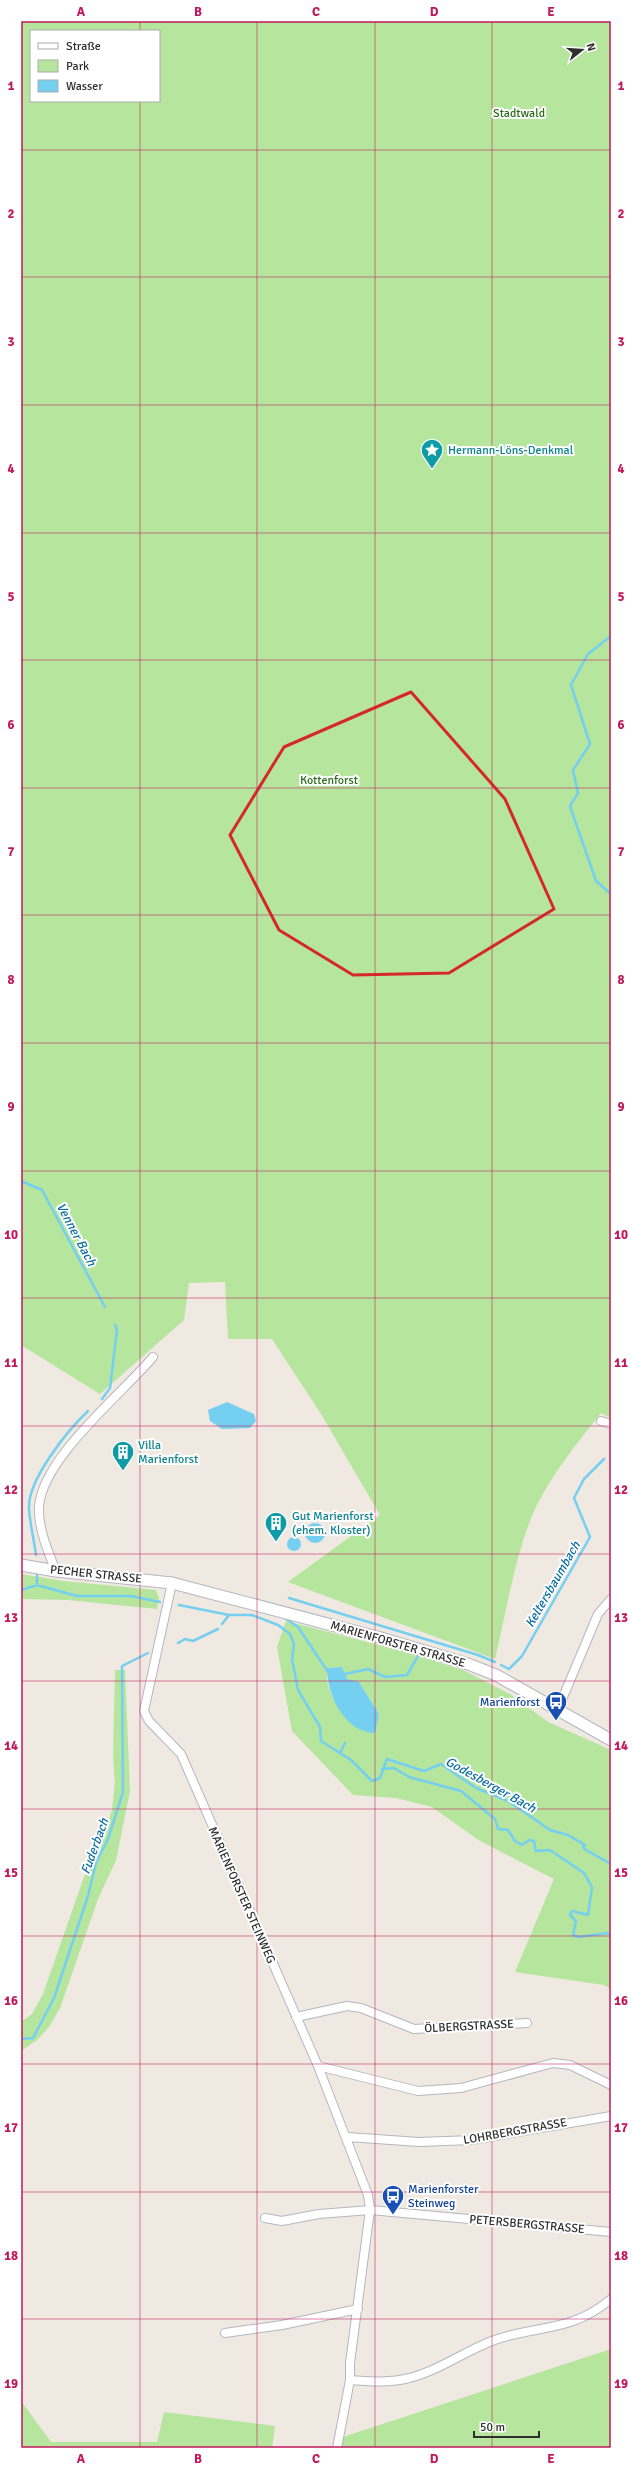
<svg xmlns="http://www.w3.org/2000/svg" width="632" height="2469" font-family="Signika,sans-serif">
	<rect width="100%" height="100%" fill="#efe9e1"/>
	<path fill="#b6e59e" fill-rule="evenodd" d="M21,21H611V1418L601,1413C577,1443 552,1474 535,1509C516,1550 506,1613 495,1659L288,1582L380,1515L321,1414L272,1339H228L225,1282L189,1283L184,1320L100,1394L21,1345ZM31,31H159V101H31Z
		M21,1574L63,1581L156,1590L159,1598L157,1609L68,1600L21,1599Z
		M286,1621L406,1652L463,1670L510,1694L548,1722L611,1750V1989L604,1985L515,1972L554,1879L480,1841L432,1807L396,1798L353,1795L292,1731L277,1647ZM342,1667L347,1680L359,1682L379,1714L333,1699L327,1682V1668Z
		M115,1670H125L130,1791L116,1860L98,1899L60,2008L49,2027L37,2040L21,2051V2022L32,2014L43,1994L84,1877L104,1834L112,1810L115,1782L113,1757Z
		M611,2349V2448H341L343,2437Z
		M21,2401L51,2442H157L164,2412L275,2426L272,2448H21Z"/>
	<path fill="#75cff0" d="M227,1402L254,1414L256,1421L250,1428L222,1429L210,1421L208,1410Z
		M305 1533a10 10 0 1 1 20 0a10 10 0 1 1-20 0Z
		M287 1544a7 7 0 1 1 14 0a7 7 0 1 1-14 0Z
		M342,1667L347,1679L359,1682L379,1714L375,1733C344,1732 327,1695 327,1668Z"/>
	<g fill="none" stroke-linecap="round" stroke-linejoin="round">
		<path stroke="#75cff0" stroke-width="2.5" d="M611,636L588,654L571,685L590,744L573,770L578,793L570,806L596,881L611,894
			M21,1181L42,1190L105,1307
			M102,1399L110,1388L117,1330L115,1325
			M36,1555C34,1540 30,1524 29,1509C27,1480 68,1430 88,1411
			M37,1585V1575
			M21,1590L37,1585L77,1596H131L160,1602
			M289,1598L478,1655L495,1662
			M179,1605L229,1615H252L278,1625L290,1634L294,1644L292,1659L298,1690L320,1727L321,1741L351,1760L372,1781L380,1778L387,1759L424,1771L441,1764L476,1788L508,1801L550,1830L568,1835L585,1845L583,1847L586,1850L611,1864
			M285,1618L298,1627L328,1672
			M222,1624L229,1615
			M178,1643L185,1639L193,1641L218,1629
			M501,1665L509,1669L522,1656L590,1537L574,1498L584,1479L604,1459
			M345,1674L368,1669L385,1677L407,1675L418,1656
			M340,1753L345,1743
			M382,1769L394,1768L409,1777L461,1791L495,1819L498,1829L508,1830L515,1841L522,1845L529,1840L534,1841L536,1851L550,1850L584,1873L592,1887L588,1915L572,1911L570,1915L576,1921L573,1935L578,1937L608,1933L611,1935
			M21,2039L33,2038L54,1998L88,1896L96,1863L108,1839L123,1792L122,1666L148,1653"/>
		<g stroke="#b4b7c1" stroke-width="10">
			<path id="street" d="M601,1421L611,1424
				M56,1571C48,1552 38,1528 39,1507C42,1458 123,1393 153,1357
				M172,1583L144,1711L149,1721L181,1754L318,2066L368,2195L370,2210L350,2363V2380L337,2448
				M558,1709L598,1614L611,1599
				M296,2017L347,2006L361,2008L414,2029L527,2023
				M318,2066L418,2091L461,2088L553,2063L570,2065L611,2085
				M348,2137L419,2142L472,2140L611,2116
				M265,2218L282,2221L319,2214L370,2210L611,2232
				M225,2333L282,2325L358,2309
				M350,2380C368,2381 387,2383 405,2379C435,2373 463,2352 492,2341C537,2324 569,2334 611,2299"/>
		</g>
		<g stroke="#b4b7c1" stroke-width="13">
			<path id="secondary" d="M21,1565L56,1571L172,1583L381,1638L468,1664L496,1675L611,1740"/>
		</g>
		<use href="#street" stroke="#fff" stroke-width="8"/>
		<use href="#secondary" stroke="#fff" stroke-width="11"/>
	</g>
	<path fill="none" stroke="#d62828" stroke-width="3" stroke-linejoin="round" d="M411,692L505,799L554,909L449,973L353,975L279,930L230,835L284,747Z"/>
	<path fill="none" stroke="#c2185b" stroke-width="1" stroke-opacity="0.55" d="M140,21V31M257,21V2448M375,21V2448M492,21V2448M140,101V2448M21,150H611M21,277H611M21,405H611M21,533H611M21,660H611M21,788H611M21,915H611M21,1043H611M21,1171H611M21,1298H611M21,1426H611M21,1554H611M21,1681H611M21,1809H611M21,1936H611M21,2064H611M21,2192H611M21,2319H611"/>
	<defs>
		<g id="sight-pin" transform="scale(1.15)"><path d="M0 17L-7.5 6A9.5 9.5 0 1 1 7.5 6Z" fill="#0f9aa8" stroke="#fff"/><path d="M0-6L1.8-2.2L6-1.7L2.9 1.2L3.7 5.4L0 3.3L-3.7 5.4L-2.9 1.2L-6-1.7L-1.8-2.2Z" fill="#fff"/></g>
		<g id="building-pin" transform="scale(1.15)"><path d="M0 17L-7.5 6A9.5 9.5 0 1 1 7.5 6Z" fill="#0f9aa8" stroke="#fff"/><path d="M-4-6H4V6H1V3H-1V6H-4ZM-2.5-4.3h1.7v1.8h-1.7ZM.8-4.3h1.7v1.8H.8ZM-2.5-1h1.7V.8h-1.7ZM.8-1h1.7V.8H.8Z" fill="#fff"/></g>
		<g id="bus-pin" transform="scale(1.15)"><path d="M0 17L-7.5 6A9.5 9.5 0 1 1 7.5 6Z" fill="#1a4fb4" stroke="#fff"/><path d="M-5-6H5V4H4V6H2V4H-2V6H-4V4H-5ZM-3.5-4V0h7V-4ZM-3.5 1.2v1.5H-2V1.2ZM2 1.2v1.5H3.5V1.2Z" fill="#fff"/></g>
	</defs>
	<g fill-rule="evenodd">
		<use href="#sight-pin" x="432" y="450"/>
		<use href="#building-pin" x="123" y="1452"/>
		<use href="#building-pin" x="276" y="1523"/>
		<use href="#bus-pin" x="556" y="1702"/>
		<use href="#bus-pin" x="393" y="2196"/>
	</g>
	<g text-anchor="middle" stroke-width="4" stroke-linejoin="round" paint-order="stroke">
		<g font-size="12" fill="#2c6e1b" stroke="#fff">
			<text x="519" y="117">Stadtwald</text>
			<text x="329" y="784">Kottenforst</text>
		</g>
		<g font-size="12" fill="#0d838f" stroke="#fff" text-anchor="start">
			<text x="448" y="454">Hermann-Löns-Denkmal</text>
			<text x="138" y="1449">Villa<tspan x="138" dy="14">Marienforst</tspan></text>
			<text x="292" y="1520">Gut Marienforst<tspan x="292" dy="14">(ehem. Kloster)</tspan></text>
		</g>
		<g font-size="12" fill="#2e2e2e" stroke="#fff">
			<text transform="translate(96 1574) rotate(6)" y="4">PECHER STRASSE</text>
			<text transform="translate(398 1644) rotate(16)" y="4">MARIENFORSTER STRASSE</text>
			<text transform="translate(242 1895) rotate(66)" y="4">MARIENFORSTER STEINWEG</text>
			<text transform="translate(469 2026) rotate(-3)" y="4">ÖLBERGSTRASSE</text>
			<text transform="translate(515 2131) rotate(-10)" y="4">LOHRBERGSTRASSE</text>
			<text transform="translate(527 2224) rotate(5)" y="4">PETERSBERGSTRASSE</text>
		</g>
		<g font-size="12" fill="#164399" stroke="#fff" text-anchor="end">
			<text x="540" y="1706">Marienforst</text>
			<text x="408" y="2193" text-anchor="start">Marienforster<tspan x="408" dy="14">Steinweg</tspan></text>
		</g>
		<g font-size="13" font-style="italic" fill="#0d6fa3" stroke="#fff">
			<text transform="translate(77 1234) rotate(62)" y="5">Venner Bach</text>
			<text transform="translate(552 1584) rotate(-60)" y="5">Keltersbaumbach</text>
			<text transform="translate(491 1784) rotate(29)" y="5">Godesberger Bach</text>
			<text transform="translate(94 1846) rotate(-70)" y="5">Fuderbach</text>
		</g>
	</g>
	<rect width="632" height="2469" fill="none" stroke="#ffffff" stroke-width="44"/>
	<rect x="30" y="30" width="130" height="72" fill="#ffffff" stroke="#ababab"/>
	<rect x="38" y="43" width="20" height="6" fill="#ffffff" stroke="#ababab"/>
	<text x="66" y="50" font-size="12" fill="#2e2e2e">Straße</text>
	<rect x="38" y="60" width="20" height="12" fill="#b6e59e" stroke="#ababab"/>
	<text x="66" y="70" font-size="12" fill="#2e2e2e">Park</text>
	<rect x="38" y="80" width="20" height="12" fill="#75cff0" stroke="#ababab"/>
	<text x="66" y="90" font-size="12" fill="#2e2e2e">Wasser</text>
	<g transform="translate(582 50) rotate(73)" stroke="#ffffff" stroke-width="3" paint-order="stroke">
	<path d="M0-3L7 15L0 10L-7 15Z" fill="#2e2e2e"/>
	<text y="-6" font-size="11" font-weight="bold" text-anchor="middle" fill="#2e2e2e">N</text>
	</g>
	<path d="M474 2431v6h65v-6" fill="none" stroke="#2e2e2e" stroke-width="2"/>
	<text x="480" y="2431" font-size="12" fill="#2e2e2e" stroke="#ffffff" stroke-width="3" paint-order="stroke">50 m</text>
	<rect x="22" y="22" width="588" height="2425" fill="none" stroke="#c2185b" stroke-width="1.5"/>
	<g font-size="13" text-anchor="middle" font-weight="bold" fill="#c2185b">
		<text x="81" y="16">A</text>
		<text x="198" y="16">B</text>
		<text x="316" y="16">C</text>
		<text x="434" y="16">D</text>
		<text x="551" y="16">E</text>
		<text x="11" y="90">1</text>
		<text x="621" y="90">1</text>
		<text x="11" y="218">2</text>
		<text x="621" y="218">2</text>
		<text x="11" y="346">3</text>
		<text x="621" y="346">3</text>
		<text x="11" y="473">4</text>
		<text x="621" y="473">4</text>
		<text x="11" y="601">5</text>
		<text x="621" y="601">5</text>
		<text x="11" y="729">6</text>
		<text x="621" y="729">6</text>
		<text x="11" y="856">7</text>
		<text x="621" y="856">7</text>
		<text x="11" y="984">8</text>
		<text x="621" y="984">8</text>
		<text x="11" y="1111">9</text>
		<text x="621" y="1111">9</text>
		<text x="11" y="1239">10</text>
		<text x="621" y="1239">10</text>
		<text x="11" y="1367">11</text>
		<text x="621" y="1367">11</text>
		<text x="11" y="1494">12</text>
		<text x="621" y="1494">12</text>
		<text x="11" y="1622">13</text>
		<text x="621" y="1622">13</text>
		<text x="11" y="1750">14</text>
		<text x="621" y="1750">14</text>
		<text x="11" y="1877">15</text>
		<text x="621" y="1877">15</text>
		<text x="11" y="2005">16</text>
		<text x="621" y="2005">16</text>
		<text x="11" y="2132">17</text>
		<text x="621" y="2132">17</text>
		<text x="11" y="2260">18</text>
		<text x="621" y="2260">18</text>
		<text x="11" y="2388">19</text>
		<text x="621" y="2388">19</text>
		<text x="81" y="2463">A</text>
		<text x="198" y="2463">B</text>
		<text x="316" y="2463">C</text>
		<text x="434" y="2463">D</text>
		<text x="551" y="2463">E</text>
	</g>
</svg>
